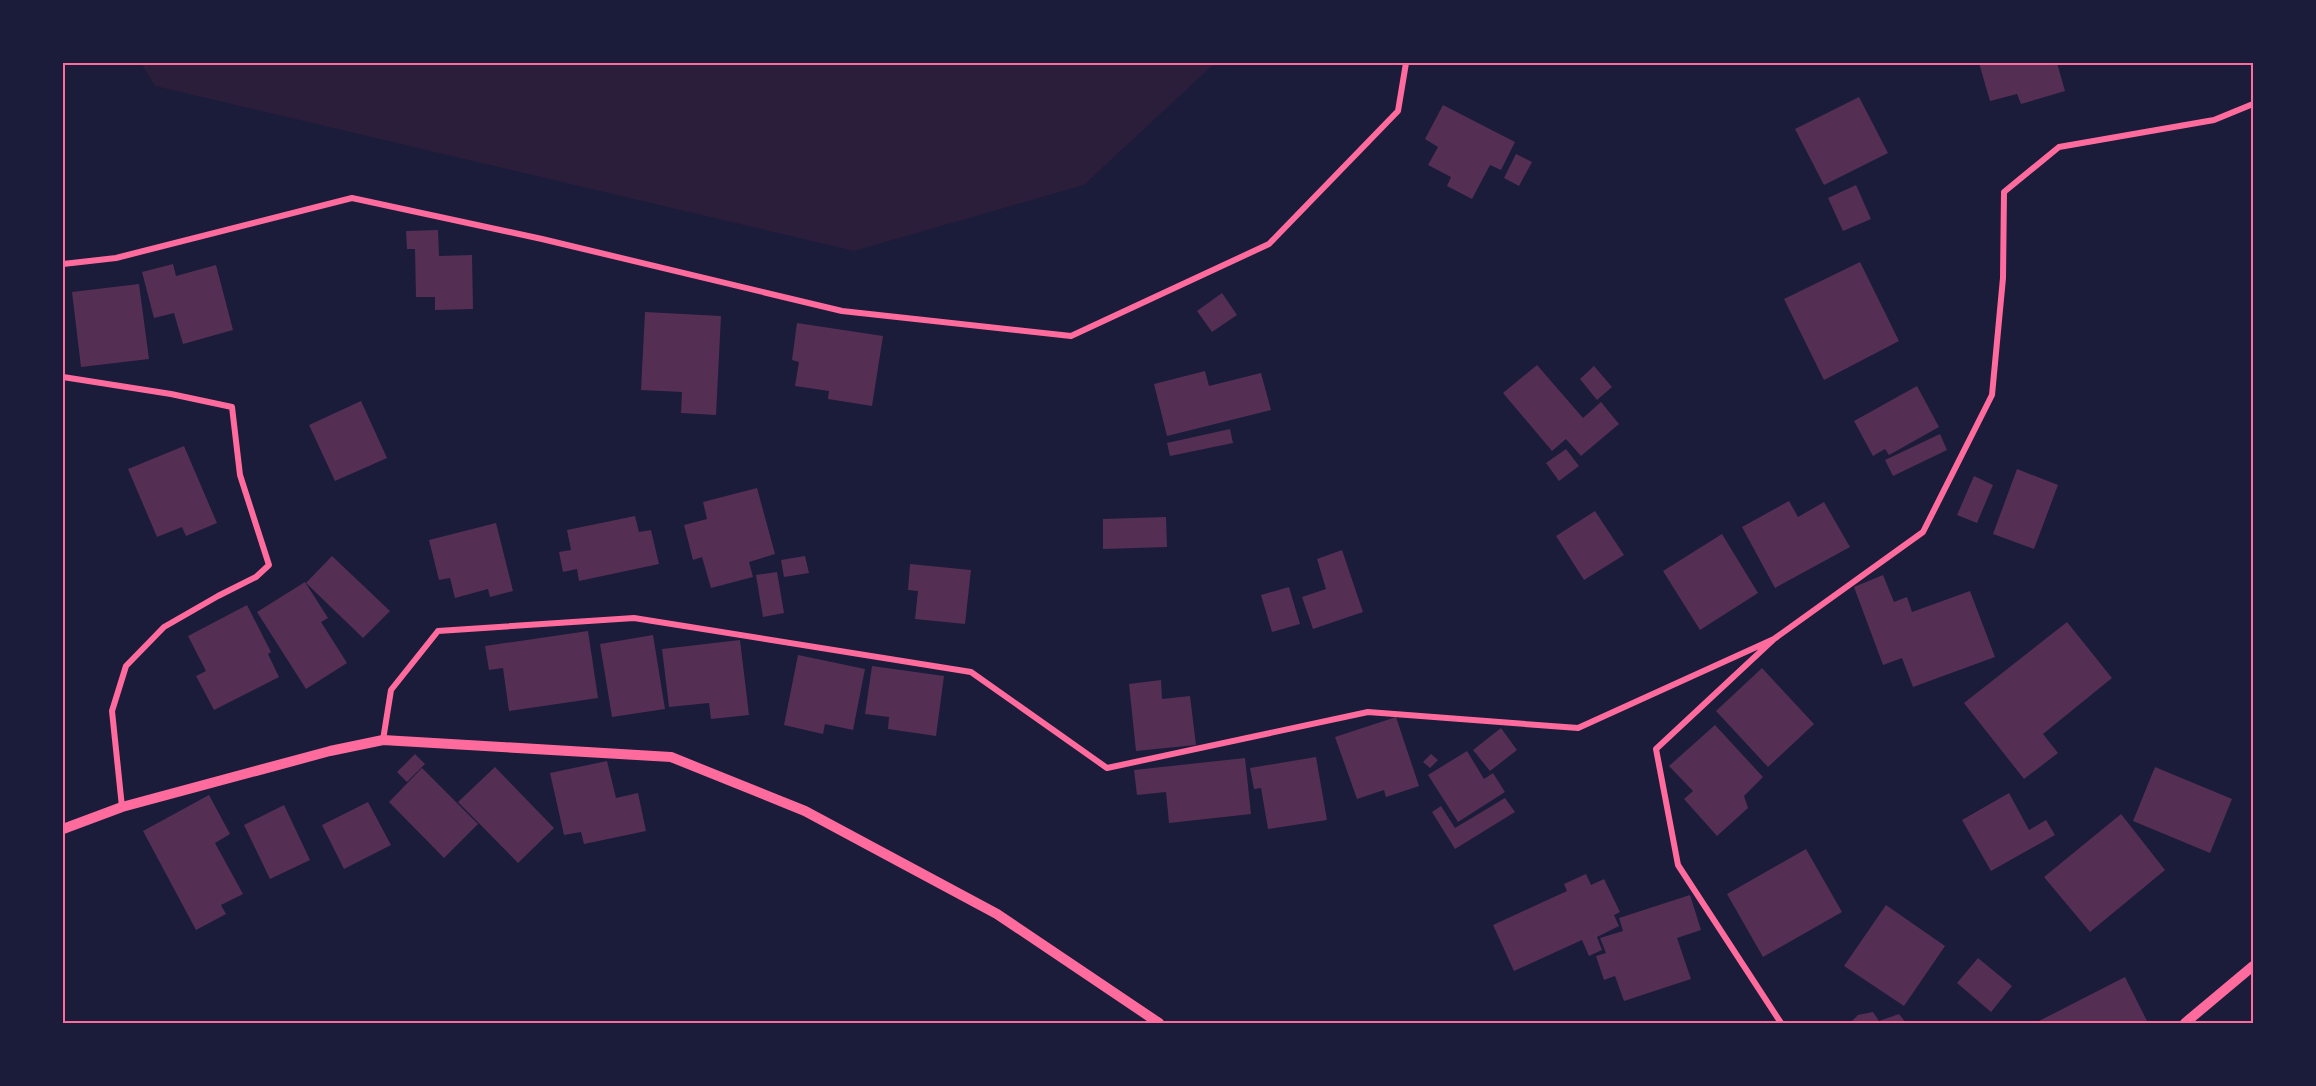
<svg xmlns="http://www.w3.org/2000/svg" width="2316" height="1086" font-family="'Roboto Condensed',sans-serif">
	<rect width="100%" height="100%" fill="#1b1b3a"/>
	<path fill="#2a1e3b" d="M141,63H1215L1084,185L854,251L155,86Z"/>
	<path fill="#542f53" d="M1979,63H2057L2065,91L2021,104L2017,94L1990,101Z
		M1859,97L1888,153L1824,185L1795,129Z
		M1443,105L1515,142L1501,170L1490,165L1472,199L1447,186L1451,177L1428,165L1438,147L1425,139Z
		M1516,154L1532,162L1519,186L1504,178Z
		M1856,185L1871,219L1843,231L1828,198Z
		M438,230L439,256L472,255L473,309L435,310V297H416L415,249H407L406,231Z
		M1860,262L1899,341L1824,380L1784,299Z
		M173,264L176,276L216,265L233,330L183,344L174,313L154,318L142,272Z
		M139,284L149,359L81,367L72,292Z
		M1222,293L1237,315L1212,332L1197,311Z
		M645,312L721,316L716,415L681,413L682,392L641,390Z
		M797,323L883,336L872,406L828,399L829,391L795,386L799,362L792,360Z
		M1537,365L1583,418L1601,402L1619,424L1581,456L1566,439L1552,451L1503,393Z
		M1594,366L1612,387L1597,400L1580,379Z
		M1205,371L1209,386L1261,373L1271,410L1167,436L1154,384Z
		M1917,386L1939,427L1889,455L1885,449L1873,456L1854,421Z
		M361,401L387,458L335,481L309,425Z
		M1230,429L1233,443L1170,456L1167,443Z
		M1940,434L1947,450L1893,476L1885,460Z
		M184,446L217,523L186,536L182,527L157,537L128,469Z
		M1566,449L1579,466L1559,481L1546,463Z
		M2017,469L2058,485L2034,549L1993,534Z
		M1974,476L1993,485L1977,523L1957,515Z
		M757,488L775,554L749,562L753,577L711,588L702,557L693,560L684,525L707,519L703,502Z
		M1789,501L1798,517L1824,502L1850,547L1775,588L1742,527Z
		M1595,511L1624,555L1584,580L1556,536Z
		M635,516L639,532L651,530L659,564L579,581L577,569L563,572L559,552L571,550L567,530Z
		M1166,517L1167,547L1103,549V519Z
		M496,523L513,591L490,597L488,589L455,598L450,578L439,580L429,540Z
		M1722,534L1758,593L1700,630L1663,571Z
		M1342,550L1363,612L1313,629L1302,597L1326,589L1317,559Z
		M332,556L390,611L363,638L306,583Z
		M805,556L809,573L784,577L781,560Z
		M910,564L971,570L965,624L915,619L918,591L908,590Z
		M777,572L784,613L763,617L756,575Z
		M1883,575L1894,602L1907,597L1912,612L1970,591L1995,657L1913,687L1902,658L1883,665L1854,587Z
		M305,582L328,618L321,622L347,663L306,689L257,612Z
		M1289,587L1300,624L1272,632L1261,595Z
		M247,605L271,652L268,654L279,677L214,710L196,676L206,671L188,636Z
		M2067,622L2112,678L2043,734L2058,753L2024,779L1964,703Z
		M588,631L598,698L509,711L503,668L489,670L485,646Z
		M653,635L665,709L612,717L600,644Z
		M740,640L749,715L711,719L709,703L669,707L662,649Z
		M798,655L865,669L853,730L825,724L823,734L784,725Z
		M872,666L944,676L936,736L888,729L889,717L865,714Z
		M1762,668L1814,724L1768,767L1716,711Z
		M1161,680L1162,699L1190,696L1196,745L1136,751L1129,684Z
		M1396,717L1419,786L1386,797L1384,790L1357,799L1335,737Z
		M1715,725L1763,777L1744,796L1748,808L1717,836L1684,799L1693,791L1669,766Z
		M1501,728L1517,750L1490,771L1473,750Z
		M1467,751L1484,779L1493,773L1505,792L1458,822L1428,775Z
		M415,754L425,764L407,782L397,772Z
		M1431,754L1438,760L1430,768L1423,762Z
		M1316,757L1327,820L1268,829L1261,788L1254,789L1250,768Z
		M1245,758L1251,814L1169,823L1166,792L1137,795L1134,770Z
		M607,761L616,798L638,793L646,831L584,844L581,832L564,835L550,773Z
		M495,767L554,828L518,863L458,802Z
		M2155,767L2232,799L2210,853L2133,821Z
		M422,768L478,824L444,858L389,802Z
		M2009,793L2029,830L2046,820L2055,835L1991,871L1962,820Z
		M209,795L230,834L215,843L243,894L221,905L226,914L196,930L143,831Z
		M1505,798L1515,812L1455,849L1432,812L1441,806L1455,828Z
		M368,802L391,845L344,869L322,825Z
		M284,805L310,860L270,879L244,825Z
		M2121,814L2165,870L2090,932L2044,877Z
		M1806,849L1842,912L1763,957L1727,894Z
		M1586,874L1591,885L1604,879L1620,912L1614,915L1619,926L1597,937L1602,950L1589,956L1582,940L1514,971L1493,925L1567,891L1564,884Z
		M1690,895L1701,930L1677,938L1691,979L1624,1001L1615,976L1604,980L1596,956L1606,953L1600,938L1623,931L1619,918Z
		M1886,905L1945,946L1904,1006L1844,966Z
		M1978,958L2012,986L1991,1012L1957,983Z
		M2125,977L2148,1023H2040L2039,1021Z
		M1873,1012L1879,1021L1899,1014L1906,1023H1850L1858,1015Z"/>
	<g fill="none" stroke-linecap="round" stroke-linejoin="round">
		<path stroke="#ff6b9d" stroke-width="6" d="M63,264L116,258L352,198L542,239L842,311L1071,336L1269,244L1398,111L1406,63
			M63,377L171,394L232,407L240,475L269,565L256,577L218,596L164,627L126,666L112,711L122,807
			M383,740L391,690L438,631L634,618L971,672L1107,768L1368,712L1578,728L1774,639
			M1781,1023L1678,865L1656,749L1774,639L1923,532L1992,395L2003,278L2004,192L2059,147L2214,120L2253,104"/>
		<path stroke="#ff6b9d" stroke-width="10" d="M63,829L122,807L330,751L383,740L671,757L805,811L997,914L1159,1023
			M2185,1023L2253,966"/>
	</g>
	<rect width="2316" height="1086" fill="none" stroke="#1b1b3a" stroke-width="129"/>
	<rect x="64" y="64" width="2188" height="958" fill="none" stroke="#ff6b9d" stroke-width="2"/>
</svg>
